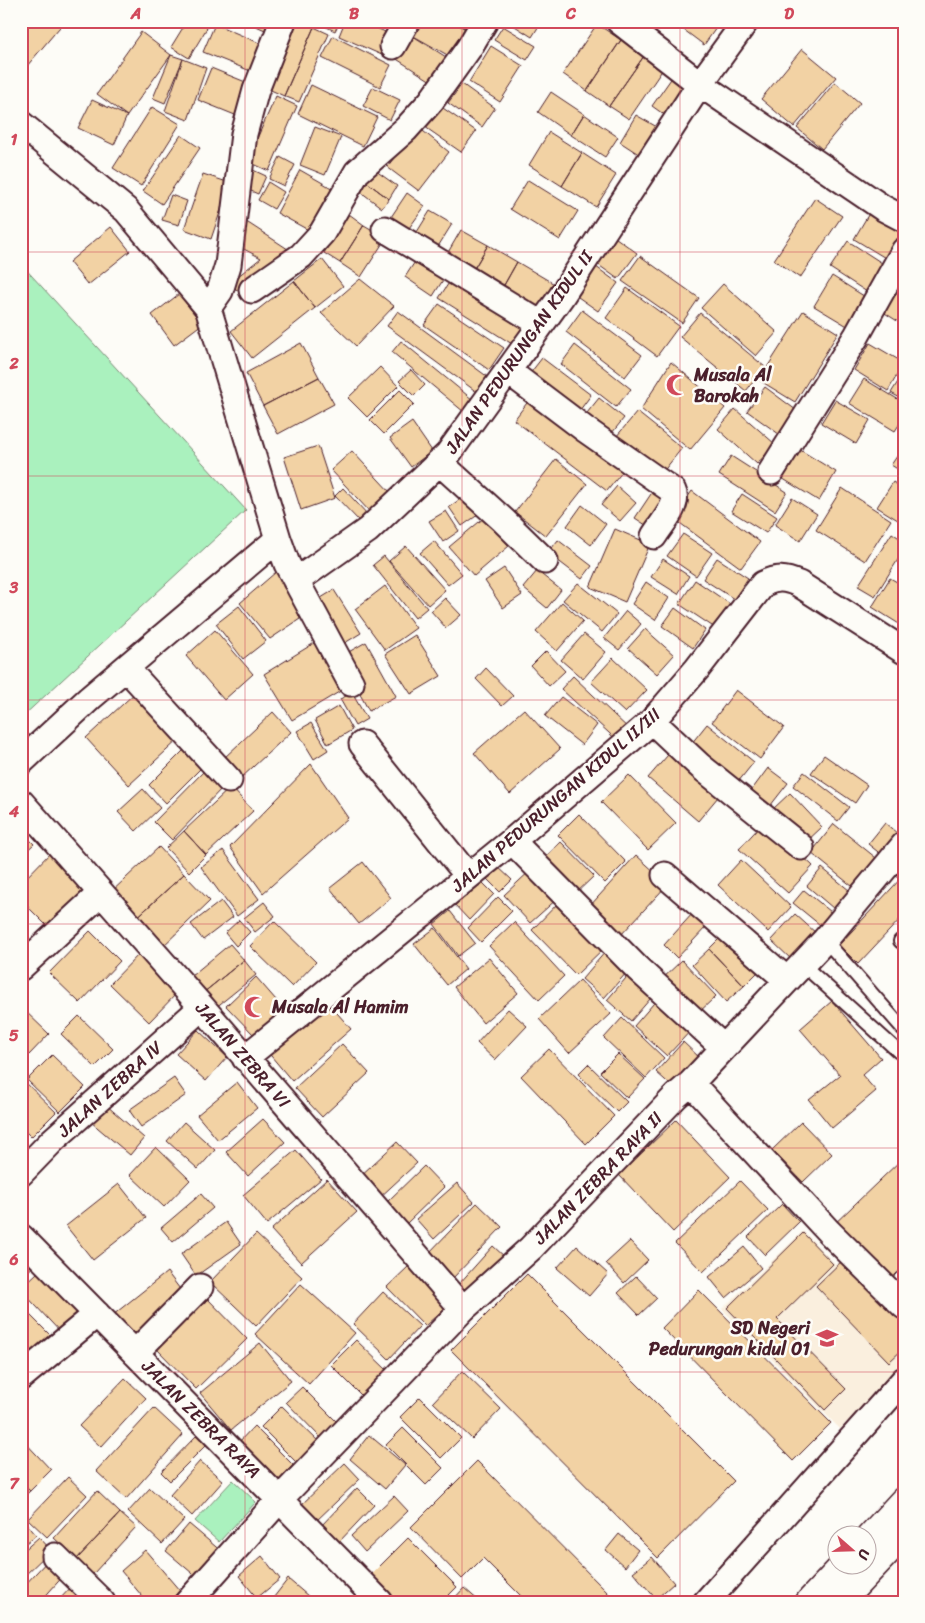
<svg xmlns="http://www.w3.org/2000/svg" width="925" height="1623" font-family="Sriracha,sans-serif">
	<rect width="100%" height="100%" fill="#fdfcf7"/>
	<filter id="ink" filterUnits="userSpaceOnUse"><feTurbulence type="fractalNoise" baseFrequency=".02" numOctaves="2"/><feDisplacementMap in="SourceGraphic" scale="10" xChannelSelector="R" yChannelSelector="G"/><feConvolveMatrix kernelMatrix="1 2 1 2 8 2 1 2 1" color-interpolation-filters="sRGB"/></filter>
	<g filter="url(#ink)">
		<path fill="#faefde" d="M803,1231L836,1265L847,1255L904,1313V1364L840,1429L722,1309Z"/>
		<path fill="#aaf1be" stroke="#7a8874" d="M21,264L246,510L21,718Z
			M233,1480L256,1502L219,1542L195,1521Z"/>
		<path fill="#f2d2a4" stroke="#4a1f2b" d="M22,21H65L21,73V22Z
			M187,21H211L189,58L171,47Z
			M245,21H279L274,34Z
			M290,21H301L314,27L284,96L262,86Z
			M314,21H340L335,31Z
			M345,21H361L392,35L384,56L339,36Z
			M417,21H452L466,29L451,57L410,34Z
			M452,21H470L466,29Z
			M507,21H542L532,37Z
			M678,21H721L704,45L676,24Z
			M215,24L264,45L253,72L203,52Z
			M597,24L621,40L587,91L563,74Z
			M503,26L536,46L527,60L494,40Z
			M314,27L329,34L299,102L284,96Z
			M141,32L171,55L127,116L97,94Z
			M410,34L446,57L431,81L395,58Z
			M333,36L391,65L380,87L322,58Z
			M621,40L644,56L609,106L587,91Z
			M491,46L523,66L500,102L469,82Z
			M802,49L836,77L794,127L761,99Z
			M171,55L183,59L165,103L153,98Z
			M644,56L663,69L629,119L609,106Z
			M183,59L206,68L188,120L165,111Z
			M211,68L248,83L235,115L198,100Z
			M673,76L687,87L666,116L652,106Z
			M835,82L860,103L822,149L797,128Z
			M462,84L495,108L482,127L448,103Z
			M311,85L377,117L363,146L298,114Z
			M373,87L400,100L390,120L363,106Z
			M551,92L584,114L571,135L538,112Z
			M276,96L297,106L269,171L247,161Z
			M92,100L127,116L114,145L78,128Z
			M440,106L476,131L461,152L425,127Z
			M152,107L180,124L141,186L113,168Z
			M584,114L618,137L605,157L571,135Z
			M636,115L657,127L640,155L620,142Z
			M315,127L341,137L325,175L300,165Z
			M418,127L449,152L419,191L387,167Z
			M549,132L582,153L562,186L529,165Z
			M181,135L200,148L162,204L143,191Z
			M582,153L616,175L596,207L562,186Z
			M280,157L295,165L284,186L269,179Z
			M372,168L397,186L389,199L364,180Z
			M253,170L266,176L258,194L244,188Z
			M300,170L335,190L312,232L277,213Z
			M203,174L230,183L211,239L184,229Z
			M364,180L389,199L382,208L357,189Z
			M528,180L578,211L560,240L510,209Z
			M268,182L284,192L274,209L258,200Z
			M407,193L425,206L404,235L387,223Z
			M171,195L187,201L179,225L162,220Z
			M815,198L842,216L800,278L774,260Z
			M871,210L904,230V243L892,262L854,239Z
			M430,211L452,224L434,253L412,240Z
			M349,214L364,225L340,263L324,253Z
			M245,221L297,255L239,291L228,284L261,258L238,246Z
			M364,225L386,238L361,277L340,263Z
			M111,227L130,251L88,285L69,262Z
			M461,230L488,245L469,277L443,261Z
			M612,235L637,253L618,279L593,261Z
			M848,241L885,265L867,292L830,268Z
			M488,245L517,262L499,294L469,277Z
			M420,254L448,272L433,296L405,277Z
			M640,256L699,298L682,323L622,281Z
			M322,259L343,286L315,308L294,281Z
			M588,261L618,283L598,311L568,290Z
			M517,262L556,285L539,316L499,294Z
			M454,275L534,325L520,349L439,298Z
			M832,276L867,298L849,327L814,306Z
			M360,279L394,306L356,346L321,313Z
			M294,281L315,308L252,358L231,331Z
			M723,284L777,332L756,356L701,308Z
			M627,288L679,326L657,356L606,318Z
			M894,288L904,294V321L902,324L880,310Z
			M179,294L202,324L174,345L152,315Z
			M439,304L504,348L489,370L424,325Z
			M582,310L642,355L625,377L566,332Z
			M398,311L496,383L485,398L387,326Z
			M803,311L838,333L795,402L759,380Z
			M700,313L765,367L746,391L680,337Z
			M401,341L473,400L464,412L392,352Z
			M301,343L319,377L263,406L246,373Z
			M870,343L904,363L888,391L854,370Z
			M575,345L631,389L616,407L561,364Z
			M542,358L591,395L577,414L528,376Z
			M671,362L725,408L690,450L641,409Z
			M380,367L398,386L367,417L348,398Z
			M411,370L425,385L414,396L399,381Z
			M904,372V400L891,393Z
			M319,377L334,404L278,434L263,406Z
			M864,379L904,403V417L895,431L849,403Z
			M765,387L800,413L783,437L747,411Z
			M400,390L414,404L384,434L370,420Z
			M533,395L627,466L607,491L514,420Z
			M599,398L624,418L608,438L583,418Z
			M835,400L870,420L856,444L821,423Z
			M735,409L775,444L757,464L718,429Z
			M637,412L682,448L662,473L616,437Z
			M412,422L432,451L411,467L390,438Z
			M318,446L335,498L301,510L284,457Z
			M904,446V473L891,465Z
			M797,448L836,472L819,501L780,477Z
			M352,451L391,493L370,512L331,470Z
			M731,456L787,492L775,511L719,475Z
			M556,459L587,484L546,536L515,512Z
			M893,482L904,489V517L901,522L877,507Z
			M617,486L636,503L620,521L601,505Z
			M343,488L369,516L361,523L335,496Z
			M655,488L672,500L652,529L635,518Z
			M842,488L891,520L865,561L816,530Z
			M692,491L760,542L741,568L673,518Z
			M469,493L482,512L462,526L449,507Z
			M742,494L777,517L766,533L731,511Z
			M792,498L817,514L800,541L775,525Z
			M582,505L606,524L591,545L567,526Z
			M446,511L459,531L443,542L429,521Z
			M485,517L509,546L474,576L449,547Z
			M615,529L650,544L625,602L590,587Z
			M892,533L904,541V550L875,596L858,586Z
			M683,534L712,553L696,576L667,556Z
			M558,540L592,566L582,579L548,553Z
			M434,541L462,574L448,585L420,553Z
			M406,546L445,590L428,605L389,561Z
			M384,556L427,608L415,618L373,565Z
			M717,558L748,578L734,599L703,579Z
			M663,559L689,576L678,594L651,577Z
			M283,566L300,619L270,639L240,603Z
			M504,568L522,595L503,608L485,581Z
			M537,571L561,590L547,608L523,588Z
			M890,578L904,586V627L872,607Z
			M695,580L733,606L718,630L679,604Z
			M646,582L669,598L655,620L632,604Z
			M578,583L617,614L602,632L563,600Z
			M385,586L416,628L385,650L355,609Z
			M334,590L361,633L335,649L308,606Z
			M445,598L461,615L446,628L431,611Z
			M562,602L583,621L557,651L536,632Z
			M239,606L266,641L243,659L216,624Z
			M675,608L705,630L693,648L662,626Z
			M626,611L641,624L619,650L604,638Z
			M645,629L674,655L657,674L628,648Z
			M215,630L253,674L224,700L186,656Z
			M584,634L606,652L583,679L561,660Z
			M415,635L441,676L411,694L385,654Z
			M316,642L344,689L292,720L264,674Z
			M366,642L396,696L369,711L340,657Z
			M546,651L565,671L549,686L531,666Z
			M613,658L647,690L625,713L591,682Z
			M486,668L513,696L502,706L476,679Z
			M573,676L632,732L621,744L561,689Z
			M736,690L784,727L760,759L712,722Z
			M136,692L179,739L129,785L86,738Z
			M352,693L367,719L355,726L340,699Z
			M561,697L597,725L582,745L545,716Z
			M339,706L352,730L328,744L315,720Z
			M524,709L560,749L510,794L474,753Z
			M273,712L291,732L241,778L224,758Z
			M311,723L328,750L314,759L297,731Z
			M707,724L754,762L734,787L687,749Z
			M186,748L203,766L166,803L149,785Z
			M674,748L723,791L698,821L648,778Z
			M824,755L867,785L855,803L811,773Z
			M311,764L348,818L263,893L230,847Z
			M207,768L225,785L172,840L154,822Z
			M768,768L788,783L767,810L748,795Z
			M804,772L849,807L838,821L793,786Z
			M629,775L676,823L648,850L601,802Z
			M231,787L253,811L206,855L184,831Z
			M143,789L160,808L136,831L118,812Z
			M790,793L822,827L805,843L773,809Z
			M579,814L626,862L605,883L558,835Z
			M765,821L813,866L788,893L739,849Z
			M885,823L904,839L887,859L868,844Z
			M834,824L881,862L858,891L811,853Z
			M21,831L34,844L21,856Z
			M184,831L206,855L189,872L166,848Z
			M561,842L594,876L573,896L540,862Z
			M159,847L184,874L132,922L108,895Z
			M53,850L92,889L52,931L21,900V883Z
			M223,850L259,899L237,916L201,867Z
			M636,855L668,884L620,936L589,907Z
			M741,860L791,907L768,932L718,885Z
			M363,862L391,898L359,924L330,888Z
			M496,865L512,880L500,892L485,877Z
			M822,868L855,895L840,914L807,886Z
			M532,869L558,898L530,923L504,895Z
			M184,874L210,901L159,950L132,922Z
			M904,875V915L858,964L839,945Z
			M478,878L494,894L469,920L453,903Z
			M804,890L836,916L825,929L793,903Z
			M498,897L512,911L481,942L468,928Z
			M562,899L607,945L576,975L532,930Z
			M221,901L233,917L203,940L191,924Z
			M264,902L275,916L255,932L244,918Z
			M450,911L475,943L458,956L434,924Z
			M693,913L707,926L677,958L664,945Z
			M795,914L817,934L793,961L771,940Z
			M239,920L250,932L236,946L225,933Z
			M274,921L316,962L292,987L250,946Z
			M514,922L564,976L539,1000L489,946Z
			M435,928L466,969L447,985L414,944Z
			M90,931L120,961L80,1003L49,973Z
			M726,932L761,969L744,986L709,949Z
			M230,944L244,960L203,993L190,977Z
			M709,949L744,986L726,1002L692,965Z
			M606,951L628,971L604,998L582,979Z
			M141,952L180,990L149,1022L110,984Z
			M489,958L518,993L483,1023L454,987Z
			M244,960L256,975L215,1008L203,993Z
			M682,960L716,996L693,1018L659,982Z
			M633,970L657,991L631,1021L607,1000Z
			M256,977L283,1008L254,1035L226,1006Z
			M580,980L611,1014L569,1053L539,1019Z
			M660,996L694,1027L667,1056L634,1026Z
			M324,998L351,1029L292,1081L266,1050Z
			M832,1001L881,1058L862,1075L876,1091L832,1128L809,1100L840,1075L800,1029Z
			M21,1007L49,1034L29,1055L21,1047Z
			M508,1009L527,1026L495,1060L477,1043Z
			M79,1016L113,1049L95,1067L61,1034Z
			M622,1018L664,1058L646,1078L604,1038Z
			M198,1030L227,1057L206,1081L176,1054Z
			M683,1042L700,1058L674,1088L656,1072Z
			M342,1044L369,1073L322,1117L295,1088Z
			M549,1049L614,1116L586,1144L521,1076Z
			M618,1054L645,1079L627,1098L600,1072Z
			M52,1055L85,1087L60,1112L27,1080Z
			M588,1064L627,1102L617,1112L578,1074Z
			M21,1078L56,1112L31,1137L21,1127Z
			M174,1078L186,1095L141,1127L129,1110Z
			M237,1082L257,1108L218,1140L197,1115Z
			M106,1105L144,1138L130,1155L91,1122Z
			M263,1119L285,1142L248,1176L226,1152Z
			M676,1120L730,1177L673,1232L619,1175Z
			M184,1122L215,1150L198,1169L167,1141Z
			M801,1122L832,1154L803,1182L772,1150Z
			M397,1142L417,1163L378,1199L359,1177Z
			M156,1147L190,1180L164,1207L130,1175Z
			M296,1150L321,1179L267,1224L243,1195Z
			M904,1157V1266L884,1286L829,1229Z
			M424,1166L444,1187L406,1224L386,1203Z
			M327,1179L357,1212L301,1263L271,1230Z
			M740,1181L768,1210L703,1272L675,1243Z
			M457,1183L474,1202L434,1239L416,1219Z
			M119,1184L146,1218L93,1260L66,1226Z
			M201,1194L213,1208L173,1242L161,1228Z
			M477,1203L502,1227L451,1280L426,1256Z
			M782,1204L799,1222L765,1255L748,1237Z
			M226,1222L241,1244L196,1276L181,1254Z
			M803,1233L833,1264L777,1319L846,1389L825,1410L727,1308Z
			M256,1234L302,1277L256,1326L210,1282Z
			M630,1241L648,1260L624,1283L606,1263Z
			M493,1246L506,1258L470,1297L458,1285Z
			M577,1246L608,1274L589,1296L557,1268Z
			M744,1247L761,1268L726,1298L709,1277Z
			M21,1252L34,1266L21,1277Z
			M847,1256L904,1315V1348L889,1362L816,1286Z
			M409,1266L447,1306L425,1326L387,1287Z
			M38,1272L82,1318L64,1336L21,1290V1288Z
			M167,1272L186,1297L132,1340L113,1315Z
			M527,1274L734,1481L658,1558L451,1350Z
			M636,1276L657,1298L639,1315L618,1293Z
			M301,1284L355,1333L309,1384L255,1334Z
			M699,1290L831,1423L793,1461L662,1328Z
			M383,1292L420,1326L389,1359L353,1324Z
			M206,1297L247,1339L196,1389L155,1347Z
			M21,1306L54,1339L31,1363L21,1353Z
			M356,1340L387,1370L362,1396L331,1365Z
			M260,1343L291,1381L231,1430L200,1393Z
			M462,1371L501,1409L472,1439L433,1402Z
			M125,1378L146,1398L101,1447L79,1426Z
			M302,1387L337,1422L321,1438L286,1402Z
			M420,1397L461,1438L441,1458L400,1417Z
			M282,1406L321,1444L300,1466L261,1427Z
			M154,1408L183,1435L126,1499L96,1471Z
			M254,1426L293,1465L276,1483L237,1444Z
			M403,1428L443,1468L426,1485L386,1445Z
			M197,1435L206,1445L170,1481L161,1472Z
			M369,1435L405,1465L385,1489L350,1459Z
			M21,1438L51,1470L30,1491L21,1482Z
			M200,1461L223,1481L192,1516L170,1495Z
			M477,1461L614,1599L611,1602H527L483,1558L462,1579L411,1527Z
			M345,1463L360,1479L315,1522L300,1506Z
			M68,1477L87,1495L47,1537L28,1519Z
			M21,1482L30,1491L21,1499Z
			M150,1488L184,1520L162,1544L128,1512Z
			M357,1488L374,1505L338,1543L321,1526Z
			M97,1491L120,1513L77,1559L54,1538Z
			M394,1496L408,1511L365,1552L351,1536Z
			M120,1513L136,1527L93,1574L77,1559Z
			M23,1519L36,1535L21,1547V1520Z
			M189,1524L222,1552L199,1579L166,1551Z
			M619,1534L638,1550L625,1567L606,1550Z
			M39,1537L51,1550L21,1579V1553Z
			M408,1538L457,1587L442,1602H390L367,1579Z
			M145,1550L180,1591L167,1602H147L121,1571Z
			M262,1556L280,1579L257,1598L239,1576Z
			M652,1557L674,1583L656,1599L633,1572Z
			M50,1558L66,1573L40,1602H32L21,1592V1589Z
			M288,1579L315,1602H270Z
			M75,1583L93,1602H57Z
			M464,1588L480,1602H451Z"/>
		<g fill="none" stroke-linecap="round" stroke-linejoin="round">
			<g stroke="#4a1f2b" stroke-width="16">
				<path id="service" d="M825,940L904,1030
					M900,941L904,944
					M802,964L899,1052"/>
			</g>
			<g stroke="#4a1f2b" stroke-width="29">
				<path id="minor" d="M619,21L700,84L883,208L904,219
					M393,46L407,21
					M21,124L126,210L208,308L278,539L287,564L351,683
					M385,229L541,324
					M252,290L301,256L322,233L357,172L406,129L431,101L469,48L485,21
					M208,308L220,291L228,265L244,134L256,90L283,21
					M508,371L586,430L673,491C680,505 661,524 654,536
					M439,462L503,520L545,561
					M771,472L856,337L904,251
					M296,581L368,530L448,454L561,297L700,84L746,21
					M126,668L229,780
					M652,721L700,766L801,847
					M362,744L468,876
					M21,762L90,698L278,539
					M21,802L202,1007L463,1309
					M512,841L638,969L723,1047
					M665,875L787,980
					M21,967L101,893
					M245,1058L512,841L652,721L697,669L763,584C777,577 785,578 799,584L904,651
					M691,1083L829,1232L904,1306
					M21,1173L53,1140L202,1007
					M21,1237L380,1602
					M135,1353L200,1287
					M21,1377L97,1314
					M55,1556L102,1602
					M188,1602L280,1499L463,1309L531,1248L676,1096L691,1083L825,940L904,845
					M706,1602L904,1380"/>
			</g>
			<g stroke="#4a1f2b" stroke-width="31">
				<path id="primary" d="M868,1540L904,1501
					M810,1602L844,1566
					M839,1602L904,1533"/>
			</g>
			<use href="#service" stroke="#fdfcf7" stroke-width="12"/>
			<use href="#minor" stroke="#fdfcf7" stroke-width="25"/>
			<use href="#primary" stroke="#fdfcf7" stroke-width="28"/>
		</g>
	</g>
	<path fill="none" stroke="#d1495b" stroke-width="1" stroke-opacity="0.55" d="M245,21V1602M462,21V1602M680,21V1602M21,252H904M21,476H904M21,700H904M21,924H904M21,1148H904M21,1372H904"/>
	<defs>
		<g id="mosque-bare" transform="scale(1.725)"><path d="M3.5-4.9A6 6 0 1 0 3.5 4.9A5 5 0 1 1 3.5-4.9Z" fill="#d1495b" stroke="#fdfcf7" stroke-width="2.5" paint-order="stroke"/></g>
		<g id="school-bare" transform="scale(1.725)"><path d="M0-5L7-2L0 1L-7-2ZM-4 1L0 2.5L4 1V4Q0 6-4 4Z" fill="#d1495b" stroke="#fdfcf7" stroke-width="2.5" paint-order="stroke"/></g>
	</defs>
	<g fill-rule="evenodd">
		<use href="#mosque-bare" x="677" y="385"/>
		<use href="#mosque-bare" x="255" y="1007"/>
		<use href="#school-bare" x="827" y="1338"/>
	</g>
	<g text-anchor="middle" stroke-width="5" stroke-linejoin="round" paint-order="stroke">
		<g font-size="18" fill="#4a1f2b" stroke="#fdfcf7">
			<text transform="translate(519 352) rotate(-55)" y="6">JALAN PEDURUNGAN KIDUL II</text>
			<text transform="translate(556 800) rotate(-41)" y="6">JALAN PEDURUNGAN KIDUL II/III</text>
			<text transform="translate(243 1055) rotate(49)" y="6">JALAN ZEBRA VI</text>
			<text transform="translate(110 1089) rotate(-42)" y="6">JALAN ZEBRA IV</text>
			<text transform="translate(598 1178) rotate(-46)" y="6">JALAN ZEBRA RAYA II</text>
			<text transform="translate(201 1419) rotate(45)" y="6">JALAN ZEBRA RAYA</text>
		</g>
		<g font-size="18" font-weight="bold" fill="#4a1f2b" stroke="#fdfcf7" text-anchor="start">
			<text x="694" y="381">Musala Al<tspan x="694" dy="21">Barokah</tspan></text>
			<text x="272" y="1013">Musala Al Hamim</text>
			<text x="810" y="1334" text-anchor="end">SD Negeri<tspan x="810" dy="21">Pedurungan kidul 01</tspan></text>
		</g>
	</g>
	<rect width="925" height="1623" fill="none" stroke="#fdfcf7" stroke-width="55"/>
	<g transform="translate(852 1550) rotate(110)"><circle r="24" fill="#fdfcf7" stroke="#b5a4a5"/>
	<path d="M0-4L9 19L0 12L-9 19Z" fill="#d1495b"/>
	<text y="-8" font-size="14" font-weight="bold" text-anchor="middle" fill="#4a1f2b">U</text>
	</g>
	<rect x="28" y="28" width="870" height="1568" fill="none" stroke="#d1495b" stroke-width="2"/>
	<g font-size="16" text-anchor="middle" font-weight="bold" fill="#d1495b">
		<text x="136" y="19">A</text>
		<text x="354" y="19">B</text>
		<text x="571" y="19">C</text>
		<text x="789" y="19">D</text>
		<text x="14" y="145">1</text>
		<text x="14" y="369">2</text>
		<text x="14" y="593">3</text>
		<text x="14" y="817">4</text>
		<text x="14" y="1041">5</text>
		<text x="14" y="1265">6</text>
		<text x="14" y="1489">7</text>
	</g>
</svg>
